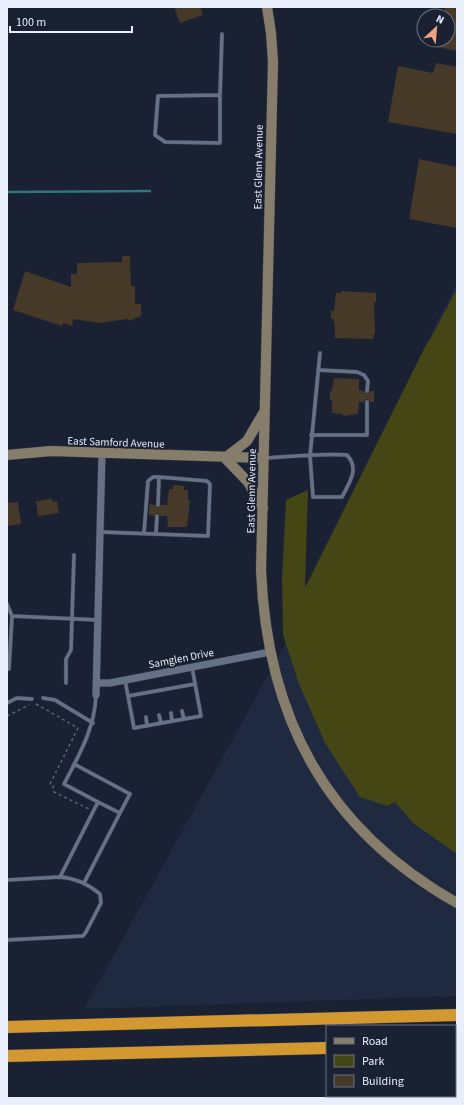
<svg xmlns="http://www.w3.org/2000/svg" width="464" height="1105" font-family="'Source Sans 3',sans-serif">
	<rect width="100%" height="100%" fill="#192132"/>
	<path fill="#1f2a41" d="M457,282V996L84,1009L295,626L294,609Z"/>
	<path fill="#444613" d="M457,289V854L413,823L395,802L387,806L360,797L325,743L299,684L283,635L282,578L286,500L308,490L305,588L428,341V343Z"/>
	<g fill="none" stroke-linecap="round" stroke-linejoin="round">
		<path stroke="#2e777a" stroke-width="2.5" d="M7,192L150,191"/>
	</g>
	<path fill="#463927" d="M174,7H200L203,15L180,23Z
		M445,7H457V51L438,47L439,40H448V15L444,14Z
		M436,63L457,67V134L388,122L398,66L433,73Z
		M419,159L457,167V228L409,219Z
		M122,256H130L131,286H135V304H141V316L129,321L128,319L99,323L73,319L72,326L63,323L62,326L13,310L25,271L71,287V274H77V263L122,262Z
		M341,291L376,293V302H374L375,332L373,339L335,338V326H334V319H331V311H334L336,293H341Z
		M334,378L359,379V390L364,391L367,394L370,391H374V402H370L367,399L364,402H359L358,414L343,416V414L332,413V400H330V391H332Z
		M173,485L184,486V490H188V500L190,501L187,527H168L167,516H160L157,513L154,516L149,515V504L155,505L158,508L161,505H167L169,489H173Z
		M52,499L53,502L57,501L59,513L38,516L36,501Z
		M18,502L21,524L7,526V503Z"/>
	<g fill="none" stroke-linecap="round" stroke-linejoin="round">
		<g stroke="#373c4a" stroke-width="4.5">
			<path id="lane" d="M220,95V143L165,142L155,135L158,96L220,95L222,34
				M318,370L357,372L364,375L368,381L367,391
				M311,435H367V402
				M265,458C292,457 320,453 347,455C360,469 349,483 342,497H313L310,456L320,353
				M158,505L159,477
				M101,532L208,536L210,484L207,481L159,477H153L148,481L144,533
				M156,533L157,516
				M7,604L12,616L99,620
				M7,668L9,669L12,616
				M125,680L134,728L201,716L192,667
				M66,683V659L71,650L74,555
				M128,696L195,684
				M43,698L55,700L93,723
				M7,703L17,698L32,699
				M182,711L184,719
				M171,713L172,721
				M159,715L161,723
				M146,717L147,726
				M74,764L130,794L120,813
				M7,880L60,877
				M84,883L120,813L98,802
				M7,940L83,936L86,932L101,903L100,894C88,884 75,878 60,877L98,802L64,784C79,755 95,728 96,695"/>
		</g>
		<g stroke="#373c4a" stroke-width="8">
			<path id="street" d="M96,683H110L270,652
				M96,695L102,453"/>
		</g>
		<g stroke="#373c4a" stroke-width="11">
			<path id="secondary" d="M267,7L271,33L273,62L261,570C267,718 326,829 457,903
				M7,455L51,451L264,458
				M225,458L248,482L263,508
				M225,458L247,441L264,412"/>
		</g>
		<g stroke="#373c4a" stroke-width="13">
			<path id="highway" d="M7,1027L457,1015
				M455,1045H457
				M7,1056L327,1048"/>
		</g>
		<path stroke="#5c6372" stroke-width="1.5" stroke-dasharray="3 3" stroke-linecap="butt" d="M36,704L78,728L50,784L53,786L54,792L89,809
			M7,716L29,705"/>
		<use href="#lane" stroke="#667185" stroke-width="3.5"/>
		<use href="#street" stroke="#667185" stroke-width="7"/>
		<use href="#secondary" stroke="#877d6b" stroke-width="10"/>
		<use href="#highway" stroke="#d3982f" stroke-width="12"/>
	</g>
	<g text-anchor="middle" stroke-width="4" stroke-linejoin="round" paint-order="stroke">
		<g font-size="11" fill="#e8eefa" stroke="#192132">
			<text transform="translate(258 167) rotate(-89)" y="4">East Glenn Avenue</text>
			<text transform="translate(116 442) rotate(2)" y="4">East Samford Avenue</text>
			<text transform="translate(251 491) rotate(-89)" y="4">East Glenn Avenue</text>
			<text transform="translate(181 658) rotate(-11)" y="4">Samglen Drive</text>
		</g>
	</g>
	<rect width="464" height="1105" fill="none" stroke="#e8eefa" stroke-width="16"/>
	<rect x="326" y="1025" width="130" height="72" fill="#192132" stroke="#6c7382"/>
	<rect x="334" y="1038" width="20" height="6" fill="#877d6b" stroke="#6c7382"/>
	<text x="362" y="1045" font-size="12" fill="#e8eefa">Road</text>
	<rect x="334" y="1055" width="20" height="12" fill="#444613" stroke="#6c7382"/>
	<text x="362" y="1065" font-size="12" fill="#e8eefa">Park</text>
	<rect x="334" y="1075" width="20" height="12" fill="#463927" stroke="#6c7382"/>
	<text x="362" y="1085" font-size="12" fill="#e8eefa">Building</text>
	<g transform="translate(436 28) rotate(26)"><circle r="19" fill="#192132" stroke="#6c7382"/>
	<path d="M0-3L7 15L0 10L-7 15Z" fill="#f0a279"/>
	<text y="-6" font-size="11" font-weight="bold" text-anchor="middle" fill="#e8eefa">N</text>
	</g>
	<path d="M10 26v6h122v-6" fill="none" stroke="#e8eefa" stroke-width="2"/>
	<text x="16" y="26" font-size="12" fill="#e8eefa" stroke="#192132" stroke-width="3" paint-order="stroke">100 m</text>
</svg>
